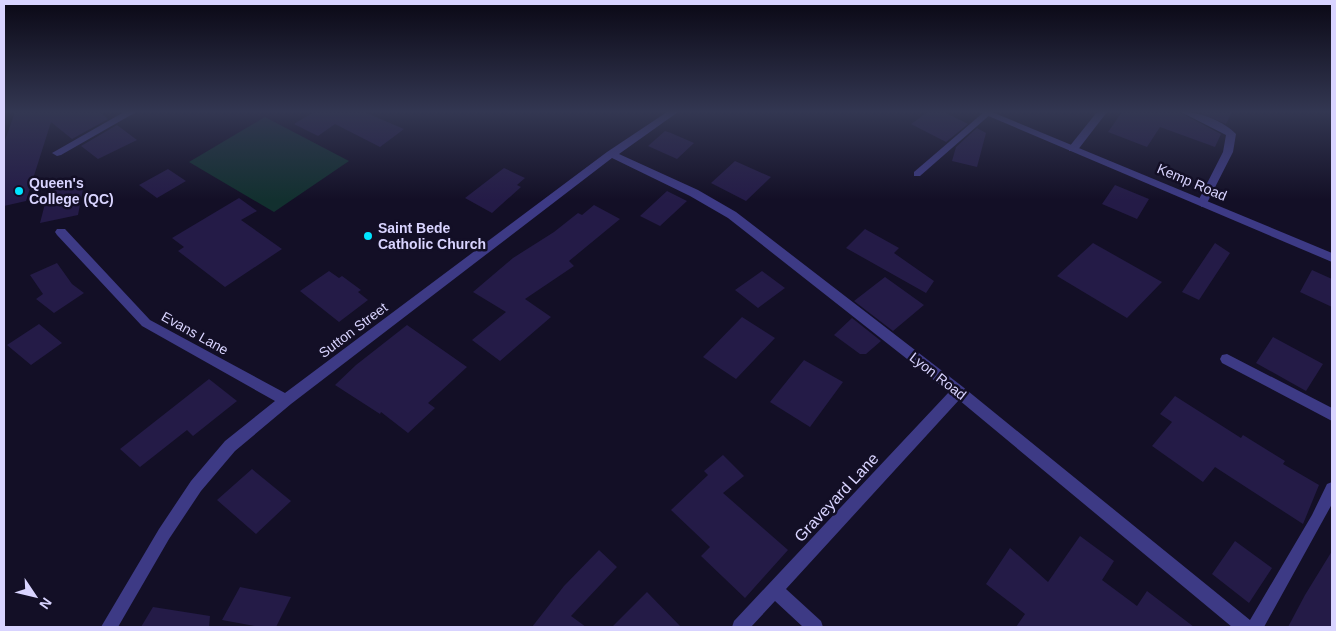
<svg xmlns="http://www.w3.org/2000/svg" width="1336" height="631" font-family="Arial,sans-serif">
	<rect width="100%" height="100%" fill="#130f26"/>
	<path fill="#12302f" d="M265,117L349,161L274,212L189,162Z"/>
	<path fill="#241b47" d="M15,112H99L108,119L72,139L51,122L26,201L4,206V143Z
		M310,112H364L404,129L380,147L335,124L318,136L294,124L312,113Z
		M928,112H944L968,124L946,142L911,124Z
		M1122,112H1179L1221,134L1215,147L1160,127L1147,147L1108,132Z
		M1197,112H1232L1226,124Z
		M117,125L137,140L98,159L81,146Z
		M977,128L986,133L977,167L952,161L956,147Z
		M665,131L671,133L694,143L677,159L648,146Z
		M735,161L771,177L746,201L711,183Z
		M504,168L525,178L517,185L521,187L492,213L465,198Z
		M168,169L186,181L157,198L139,185Z
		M84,184L78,215L40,223L48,192Z
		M1115,185L1149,199L1137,219L1102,204Z
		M667,191L687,201L660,226L640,216Z
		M239,198L257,211L241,220L282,249L225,287L178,251L184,247L172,238Z
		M594,205L620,219L569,261L574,266L525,299L551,317L500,361L472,340L506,312L473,292L513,258L554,232L578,213L582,215Z
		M865,229L899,248L894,253L934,281L926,293L846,248Z
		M1093,243L1162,282L1127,318L1057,276Z
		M1215,243L1230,253L1199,300L1182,292Z
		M57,263L72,284L84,293L54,313L36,299L43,294L30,275Z
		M1312,270L1332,279V307L1300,292Z
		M329,271L339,278L342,276L361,290L358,292L368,300L339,322L300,291Z
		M762,271L785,288L758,308L735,290Z
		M885,277L924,305L893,331L854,301Z
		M742,317L775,338L736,379L703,357Z
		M852,318L881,341L866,354H860L834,335Z
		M39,324L62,343L31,365L7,345Z
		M407,325L467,367L428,403L435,408L408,433L381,412L380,414L335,385L356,365Z
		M1273,337L1323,364L1306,391L1256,363Z
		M804,360L843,382L810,427L770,402Z
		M209,379L237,401L193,436L187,430L140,467L120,449Z
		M1175,396L1241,438L1243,435L1285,461L1283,464L1319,485L1303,524L1215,467L1203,482L1152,446L1172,422L1160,414Z
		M723,455L744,476L723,493L788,550L745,598L701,556L710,547L671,510L708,475L704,471Z
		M252,469L291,501L256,534L217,500Z
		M1080,536L1114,561L1102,580L1137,606L1147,591L1194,627H1016L1025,614L986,584L1010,548L1048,582Z
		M1235,541L1272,568L1249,603L1212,574Z
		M599,550L617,567L571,616L586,627H532L564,586Z
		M1332,551V627H1288L1305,595Z
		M240,587L291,597L276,627H260L222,620Z
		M647,592L681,627H612Z
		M153,607L210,616L209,627H141Z"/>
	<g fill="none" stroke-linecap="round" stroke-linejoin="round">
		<path fill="#3d3a85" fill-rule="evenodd" d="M984,112L992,113L920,176H914V172Z"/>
		<path fill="#3d3a85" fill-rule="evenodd" d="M124,112H136L61,155L57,156L52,153Z
			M667,112H678L619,154L698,190L736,212L963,387L1250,620L1312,515L1327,484L1332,482V504L1264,627H1232L959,400L786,589L821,621L823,627H803L775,601L751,627H732L734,621L949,392L728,218L690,196L612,158L291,404L235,451L201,491L169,539L118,627H101L159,529L191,481L225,441L275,401L142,326L57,235L55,232L57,229H65L150,320L285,393L607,152Z
			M1097,112H1107L1077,151H1069V147Z
			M1181,112C1199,111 1224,121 1236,134L1233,152L1207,203L1202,207L1197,203L1223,152L1226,135Z
			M1227,354L1332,408V421L1222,363L1220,359L1222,355Z"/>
		<path fill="#3d3a85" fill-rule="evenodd" d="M979,112H992L1332,253V262Z"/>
	</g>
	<linearGradient id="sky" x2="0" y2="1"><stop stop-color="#0a0815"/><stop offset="0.56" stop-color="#333752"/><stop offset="1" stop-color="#333752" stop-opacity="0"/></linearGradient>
	<rect width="1336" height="200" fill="url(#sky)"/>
	<g fill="#00e5ff" stroke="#130f26" stroke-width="2">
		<circle cx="19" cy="191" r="5"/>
		<circle cx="368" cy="236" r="5"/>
	</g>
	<g text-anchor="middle" stroke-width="5" stroke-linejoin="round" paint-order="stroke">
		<g font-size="14" fill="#d9d4ff" stroke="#130f26">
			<text transform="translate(1192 182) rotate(23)" y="5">Kemp Road</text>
			<text transform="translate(353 330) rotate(-37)" y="5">Sutton Street</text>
			<text transform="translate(195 333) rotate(29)" y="5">Evans Lane</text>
			<text transform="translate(938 376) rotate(38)" y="5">Lyon Road</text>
		</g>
		<g font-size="14" font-weight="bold" fill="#d9d4ff" stroke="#130f26" text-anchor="start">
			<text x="29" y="188">Queen's<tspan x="29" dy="16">College (QC)</tspan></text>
			<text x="378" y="233">Saint Bede<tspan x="378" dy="16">Catholic Church</tspan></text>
		</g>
		<g font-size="16" fill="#d9d4ff" stroke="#130f26">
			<text transform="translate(836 497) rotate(-47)" y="6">Graveyard Lane</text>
		</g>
	</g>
	<rect width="1336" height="631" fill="none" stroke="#d9d4ff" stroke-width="10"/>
	<g transform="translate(35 596) rotate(125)" stroke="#130f26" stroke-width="4" paint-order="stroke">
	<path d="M0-4L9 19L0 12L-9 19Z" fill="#d9d4ff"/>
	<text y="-8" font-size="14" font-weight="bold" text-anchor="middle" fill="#d9d4ff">N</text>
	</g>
</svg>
